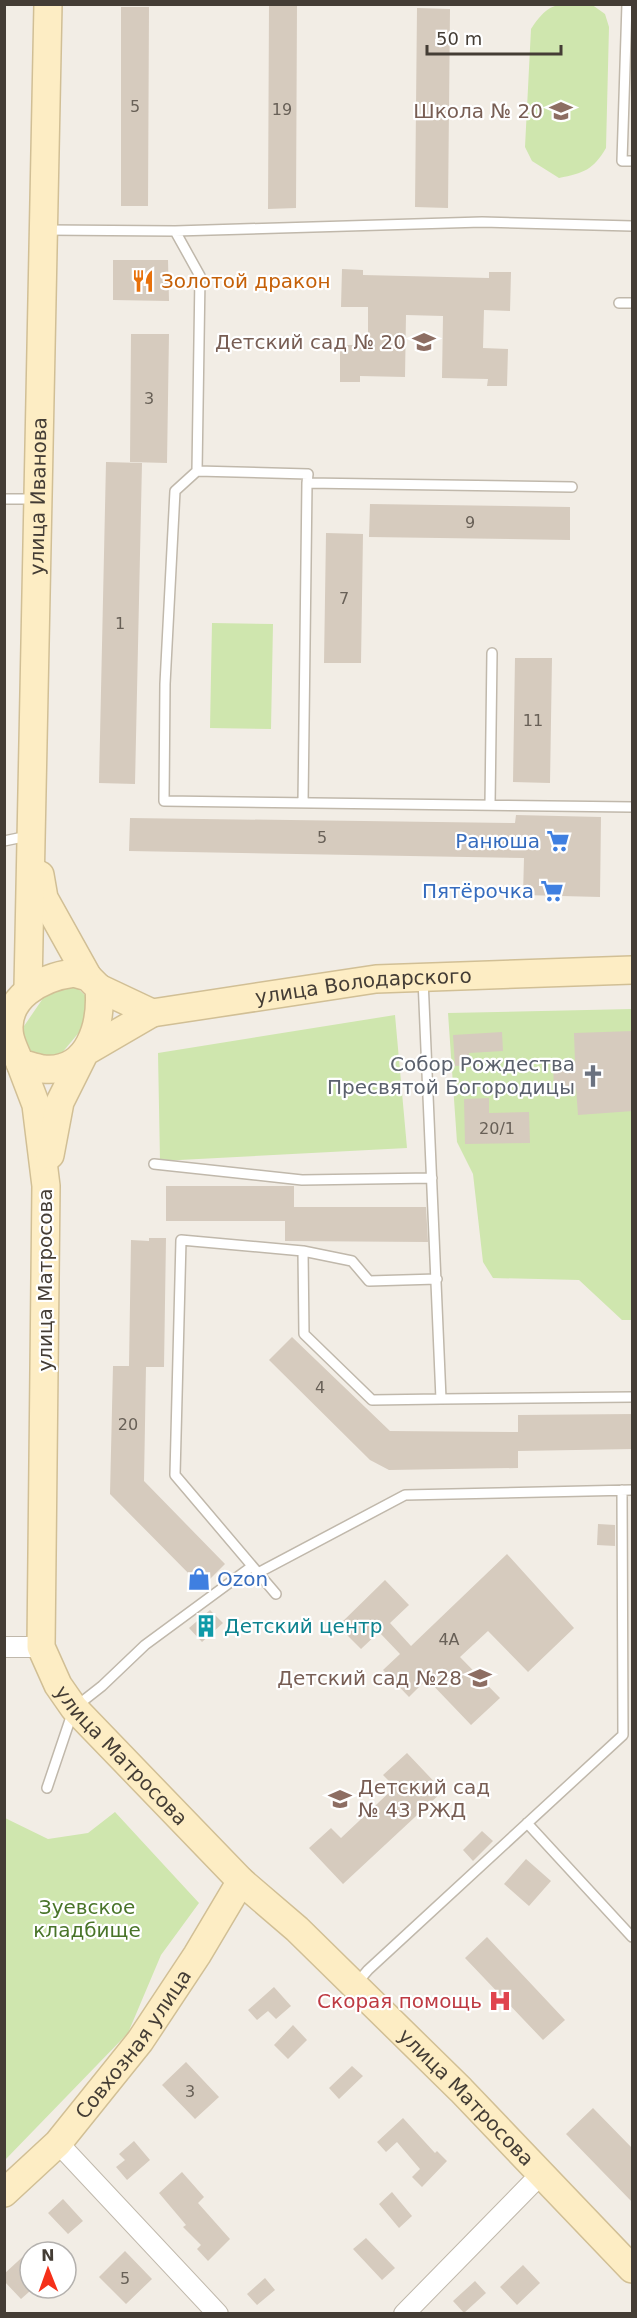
<svg xmlns="http://www.w3.org/2000/svg" width="637" height="2318" font-family="'DejaVu Sans',sans-serif">
	<rect width="100%" height="100%" fill="#f2ede5"/>
	<path fill="#cfe6ae" d="M591,4L605,14L609,27L606,148C593,170 584,173 559,178L532,161L525,147L531,29C550,0 559,4 591,4Z
		M212,623L273,624L271,729L210,728Z
		M75,986L88,998L86,1024L61,1054L53,1058L35,1055L24,1044L22,1029L48,991Z
		M632,1009V1320H622L579,1280L493,1278L483,1262L473,1174L457,1142L448,1013Z
		M395,1015L407,1148L160,1161L158,1053Z
		M115,1812L199,1903L161,1955L128,2033L5,2160V1818L48,1839L88,1833Z"/>
	<path fill="#d6cbbe" d="M269,4H297L296,208L268,209Z
		M121,7H149L148,206H121Z
		M417,8L450,9L448,208L415,207Z
		M113,260H168L169,301L113,300Z
		M342,269L363,270V275L489,278V272H511L510,311L484,310L483,348L508,349L507,386H487L488,379L442,378L443,316L406,315L405,377L360,376V382H340V345H368V307H341Z
		M131,334H169L167,463L130,462Z
		M106,462L142,463L135,784L99,783Z
		M370,504L570,507V540L369,537Z
		M326,533L363,534L361,663H324Z
		M515,658H552L550,783L513,782Z
		M516,815L601,817L600,897L523,895L524,858L129,851L130,818L515,823Z
		M633,1031V1111L578,1115L576,1088L554,1089L553,1064L575,1062L574,1033Z
		M502,1032L503,1051L469,1053L470,1065L455,1066L453,1035Z
		M489,1098V1113L529,1112L530,1143L465,1144L464,1099Z
		M166,1186H294V1207H426L428,1242L285,1241V1221H166Z
		M149,1238H166L164,1367H146L144,1481L225,1564L202,1587L110,1494L113,1366H129L131,1240L149,1241Z
		M292,1337L390,1431L518,1432V1415L633,1414V1449L518,1451V1468L389,1470L370,1460L269,1360Z
		M598,1524L615,1525V1546L597,1545Z
		M507,1554L574,1628L528,1672L488,1631L460,1657L500,1698L471,1725L427,1679L409,1697L383,1670L400,1654L379,1632L361,1649L338,1626L385,1580L409,1605L390,1623L411,1646Z
		M210,1610L223,1623L202,1642L189,1628Z
		M407,1753L443,1791L343,1884L309,1848L331,1828L341,1838L395,1787L383,1775Z
		M482,1831L493,1841L473,1861L463,1850Z
		M526,1859L551,1881L529,1906L504,1884Z
		M487,1937L565,2020L543,2040L465,1958Z
		M274,1987L291,2006L276,2019L268,2011L257,2020L248,2010Z
		M293,2025L307,2040L288,2059L274,2045Z
		M186,2062L219,2097L195,2119L162,2085Z
		M352,2066L363,2076L339,2099L329,2088Z
		M593,2108L633,2149V2203L566,2134Z
		M403,2118L435,2153L437,2151L447,2161L422,2187L412,2177L420,2169L397,2142L386,2152L377,2142Z
		M134,2141L150,2160L127,2180L116,2167L125,2160L119,2154Z
		M182,2172L204,2197L198,2203L230,2239L208,2261L197,2249L201,2245L183,2227L186,2225L159,2193Z
		M392,2192L412,2216L399,2228L379,2204Z
		M63,2199L83,2221L68,2234L48,2213Z
		M366,2238L395,2268L382,2280L353,2249Z
		M30,2250V2291L21,2299L4,2281V2274Z
		M125,2251L152,2279L126,2304L99,2277Z
		M523,2265L540,2283L517,2305L500,2287Z
		M265,2278L275,2290L257,2305L247,2294Z
		M475,2281L486,2293L464,2313L453,2301Z"/>
	<g fill="none" stroke-linecap="round" stroke-linejoin="round">
		<g stroke="#c0b8ab" stroke-width="12">
			<path id="lane" d="M627,4L622,161H632
				M46,230L175,231L482,222L632,226
				M175,231L200,276L197,471
				M619,303H632
				M572,487L307,483L308,474L197,471L175,491L165,684L164,801L632,807
				M4,499H37
				M303,803L307,483
				M490,805L492,653
				M4,841L28,836
				M423,979L441,1399L632,1397
				M154,1164L302,1180L432,1178
				M303,1251L352,1261L369,1281L437,1279
				M256,1574L405,1495L632,1490
				M276,1594L175,1475L181,1240L303,1251L304,1334L372,1400L441,1399
				M47,1788L74,1708L102,1686L145,1645L251,1567
				M527,1823L632,1937
				M356,1984L368,1970L623,1735L622,1490"/>
		</g>
		<g stroke="#c0b8ab" stroke-width="22">
			<path id="street" d="M4,1647H41
				M58,2143L218,2314
				M404,2314L542,2173"/>
		</g>
		<g stroke="#d1bf95" stroke-width="30">
			<g id="secondary">
				<path d="M40,875L44,898L88,977"/>
				<path d="M74,973L88,977L99,988C102,1023 90,1074 43,1069C36,1068 28,1065 20,1063C17,1055 12,1046 10,1037C2,998 42,977 74,973Z"/>
				<path id="s1" d="M28,988L48,4"/>
				<path id="s2" d="M99,988L152,1013L376,979L632,970"/>
				<path id="s3" d="M20,1063L36,1105L46,1186L41,1647L58,1685L74,1708L241,1881L297,1929L461,2090L632,2269"/>
				<path d="M50,1155L60,1102L85,1052L152,1013"/>
				<path id="s4" d="M4,2193L58,2143L140,2041L197,1955L241,1881"/>
			</g>
		</g>
		<use href="#lane" stroke="#fff" stroke-width="9"/>
		<use href="#street" stroke="#fff" stroke-width="20"/>
		<use href="#secondary" stroke="#fdedc4" stroke-width="27"/>
	</g>
	<defs>
		<g id="school-bare" transform="scale(1.8)"><path d="M0-5L7-2L0 1L-7-2ZM-4 1L0 2.5L4 1V4Q0 6-4 4Z" fill="#8d6e63" stroke="#fff" stroke-width="2.5" paint-order="stroke"/></g>
		<g id="restaurant-bare" transform="scale(1.8)"><path d="M-5-6h1v4h1v-4h1v4h1v-4h1v5L-1.5 .5V6h-2V.5L-5-1ZM5-6V6H3V1.5H1.5Q1.5-4 5-6Z" fill="#e8710a" stroke="#fff" stroke-width="2.5" paint-order="stroke"/></g>
		<g id="supermarket-bare" transform="scale(1.8)"><path d="M-6-5.5h2.5l.6 2H6L4.5 2H-2.5L-4.4-4H-6ZM-1.5 3.2a1.3 1.3 0 1 0 .1 0ZM3 3.2a1.3 1.3 0 1 0 .1 0Z" fill="#3f7fe0" stroke="#fff" stroke-width="2.5" paint-order="stroke"/></g>
		<g id="church-bare" transform="scale(1.8)"><path d="M-1.2-6h2.4v3.5h3.3v2.4h-3.3V6h-2.4V-.1h-3.3v-2.4h3.3Z" fill="#6b7280" stroke="#fff" stroke-width="2.5" paint-order="stroke"/></g>
		<g id="shop-bare" transform="scale(1.8)"><path d="M-5-2.5h2.3a2.7 3.5 0 0 1 5.4 0H5L5.5 6h-11ZM-1.5-2.5h3a1.5 2.3 0 0 0-3 0Z" fill="#3f7fe0" stroke="#fff" stroke-width="2.5" paint-order="stroke"/></g>
		<g id="building-bare" transform="scale(1.8)"><path d="M-4-6H4V6H1V3H-1V6H-4ZM-2.5-4.3h1.7v1.8h-1.7ZM.8-4.3h1.7v1.8H.8ZM-2.5-1h1.7V.8h-1.7ZM.8-1h1.7V.8H.8Z" fill="#0f9aa8" stroke="#fff" stroke-width="2.5" paint-order="stroke"/></g>
		<g id="hospital-bare" transform="scale(1.8)"><path d="M-5-5h3v3.5h4V-5h3V5h-3V1.5h-4V5h-3Z" fill="#e0444e" stroke="#fff" stroke-width="2.5" paint-order="stroke"/></g>
	</defs>
	<g fill-rule="evenodd">
		<use href="#school-bare" x="561" y="111"/>
		<use href="#restaurant-bare" x="143" y="281"/>
		<use href="#school-bare" x="424" y="342"/>
		<use href="#supermarket-bare" x="558" y="841"/>
		<use href="#supermarket-bare" x="552" y="891"/>
		<use href="#church-bare" x="593" y="1076"/>
		<use href="#shop-bare" x="199" y="1579"/>
		<use href="#building-bare" x="206" y="1626"/>
		<use href="#school-bare" x="480" y="1678"/>
		<use href="#school-bare" x="340" y="1799"/>
		<use href="#hospital-bare" x="500" y="2001"/>
	</g>
	<g text-anchor="middle" stroke-width="4.5" stroke-linejoin="round" paint-order="stroke">
		<g font-size="16" fill="#686057">
			<text x="135" y="112">5</text>
			<text x="282" y="115">19</text>
			<text x="149" y="404">3</text>
			<text x="470" y="528">9</text>
			<text x="344" y="604">7</text>
			<text x="120" y="629">1</text>
			<text x="533" y="726">11</text>
			<text x="322" y="843">5</text>
			<text x="497" y="1134">20/1</text>
			<text x="320" y="1393">4</text>
			<text x="128" y="1430">20</text>
			<text x="449" y="1645">4А</text>
			<text x="190" y="2097">3</text>
			<text x="125" y="2284">5</text>
		</g>
		<g font-size="20" fill="#785e54" stroke="#fff" text-anchor="end">
			<text x="543" y="118">Школа № 20</text>
			<text x="406" y="349">Детский сад № 20</text>
			<text x="462" y="1685">Детский сад №28</text>
			<text x="358" y="1794" text-anchor="start">Детский сад<tspan x="358" dy="23">№ 43 РЖД</tspan></text>
		</g>
		<g font-size="20" fill="#c56008" stroke="#fff" text-anchor="start">
			<text x="161" y="288">Золотой дракон</text>
		</g>
		<g font-size="20" fill="#443d35" stroke="#fff">
			<text dy="7" stroke="none"><textPath href="#s1" startOffset="492">улица Иванова</textPath></text>
			<text dy="7" stroke="none"><textPath href="#s2" startOffset="272">улица Володарского</textPath></text>
			<text transform="translate(45 1280) rotate(-90)" y="7">улица Матросова</text>
			<text dy="7" stroke="none"><textPath href="#s3" startOffset="724">улица Матросова</textPath></text>
			<text dy="7" stroke="none"><textPath href="#s4" startOffset="198">Совхозная улица</textPath></text>
			<text dy="7" stroke="none"><textPath href="#s3" startOffset="1210">улица Матросова</textPath></text>
		</g>
		<g font-size="20" fill="#366cbe" stroke="#fff" text-anchor="end">
			<text x="540" y="848">Ранюша</text>
			<text x="534" y="898">Пятёрочка</text>
			<text x="217" y="1586" text-anchor="start">Ozon</text>
		</g>
		<g font-size="20" fill="#5b616d" stroke="#fff" text-anchor="end">
			<text x="575" y="1071">Собор Рождества<tspan x="575" dy="23">Пресвятой Богородицы</tspan></text>
		</g>
		<g font-size="20" fill="#0d838f" stroke="#fff" text-anchor="start">
			<text x="224" y="1633">Детский центр</text>
		</g>
		<g font-size="20" fill="#497429" stroke="#fff">
			<text x="87" y="1914">Зуевское<tspan x="87" dy="23">кладбище</tspan></text>
		</g>
		<g font-size="20" fill="#be3a42" stroke="#fff" text-anchor="end">
			<text x="482" y="2008">Скорая помощь</text>
		</g>
	</g>
	<rect width="637" height="2318" fill="none" stroke="#443d35" stroke-width="12"/>
	<g transform="translate(48 2270) rotate(359)"><circle r="28" fill="#ffffff" stroke="#b4b1ae" stroke-width="1.5"/>
	<path d="M0-4.5L10 22L0 15L-10 22Z" fill="#f53019"/>
	<text y="-9" font-size="16" font-weight="bold" text-anchor="middle" fill="#443d35">N</text>
	</g>
	<path d="M427 45v9h134v-9" fill="none" stroke="#443d35" stroke-width="3"/>
	<text x="436" y="45" font-size="18" fill="#443d35" stroke="#ffffff" stroke-width="4.5" paint-order="stroke">50 m</text>
</svg>
